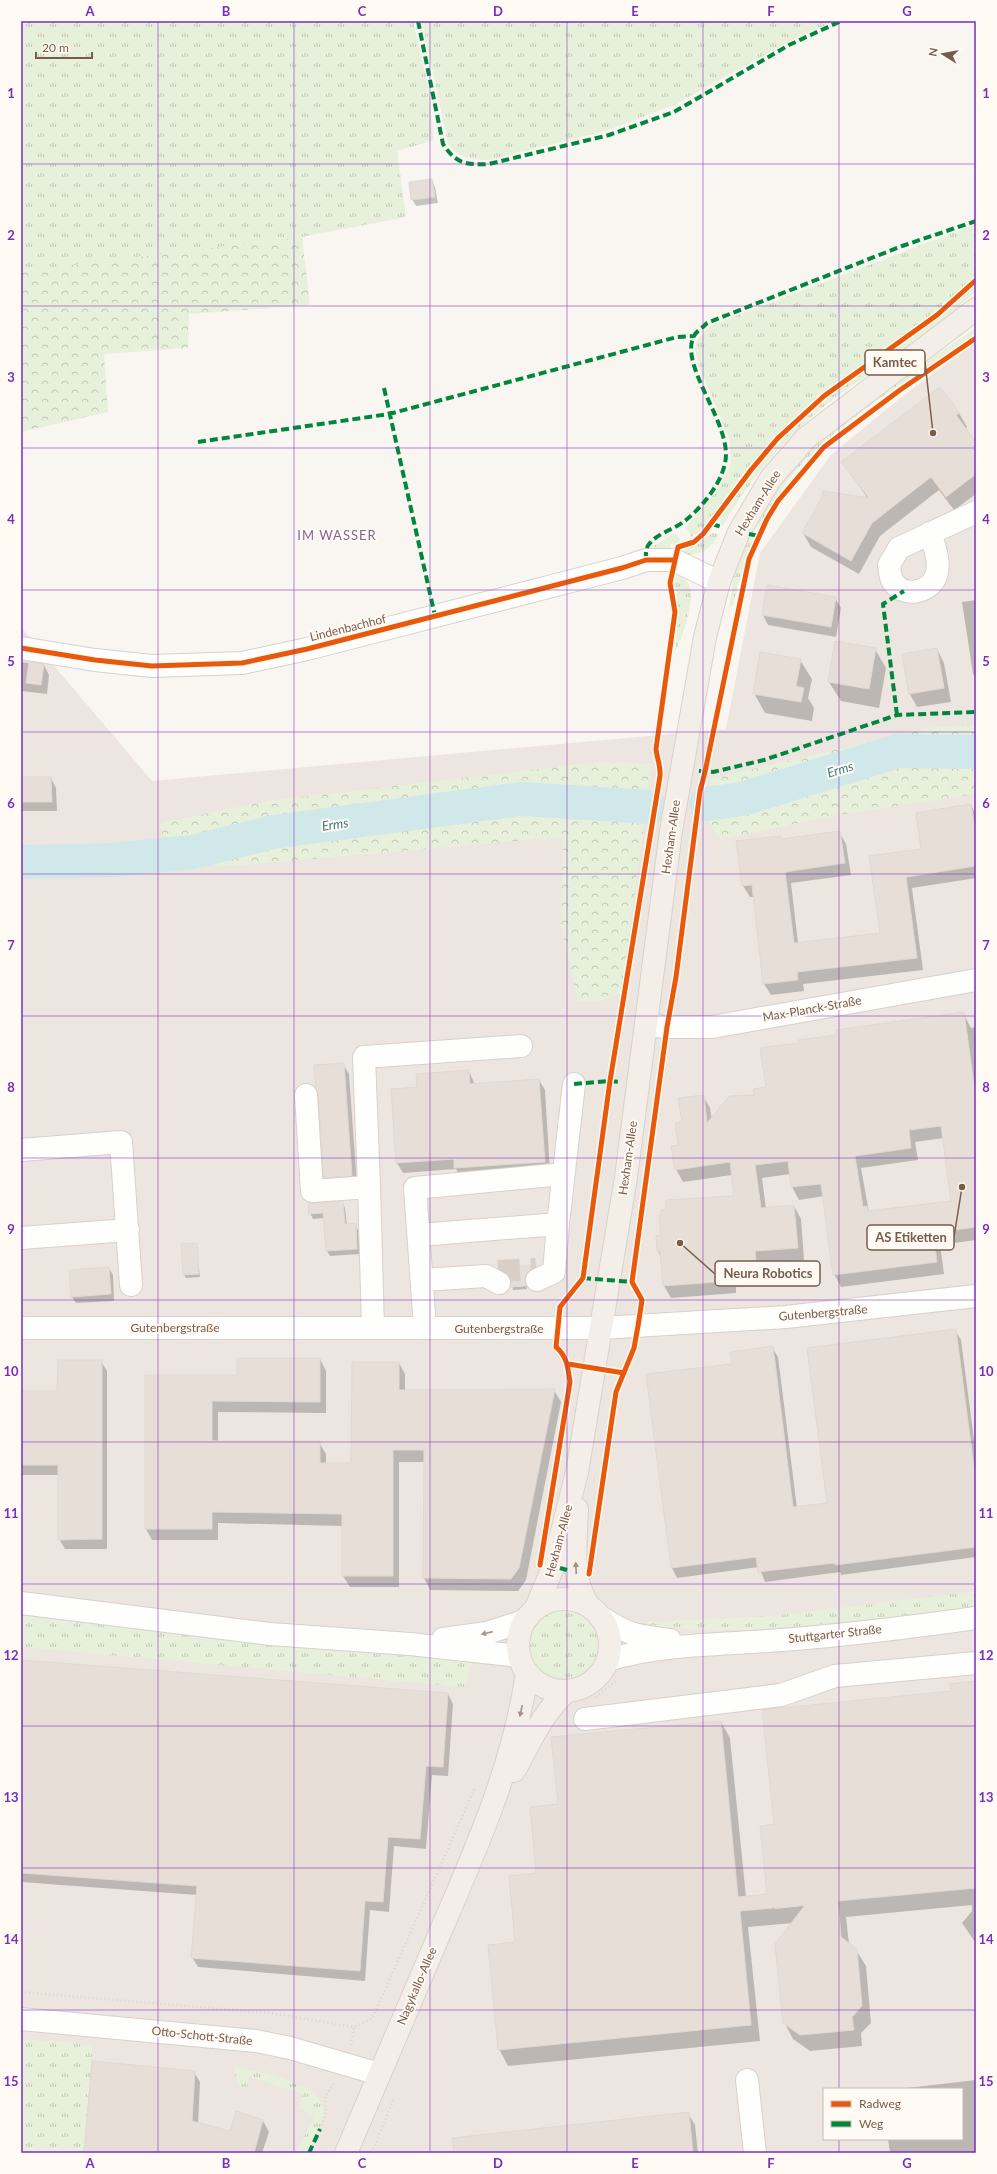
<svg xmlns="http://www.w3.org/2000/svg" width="997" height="2174" font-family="Lato,sans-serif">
	<defs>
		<pattern id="grass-tufts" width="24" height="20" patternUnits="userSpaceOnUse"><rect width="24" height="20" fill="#e7f0db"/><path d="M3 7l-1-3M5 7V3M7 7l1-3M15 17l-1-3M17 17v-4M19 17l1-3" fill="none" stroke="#c0c6b4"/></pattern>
		<pattern id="forest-crowns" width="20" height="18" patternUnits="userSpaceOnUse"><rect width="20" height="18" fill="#e7f0db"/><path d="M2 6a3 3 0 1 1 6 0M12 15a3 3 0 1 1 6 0" fill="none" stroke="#c0c6b4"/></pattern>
	</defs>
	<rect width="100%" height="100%" fill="#f9f5f0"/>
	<path fill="#ede5e0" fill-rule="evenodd" d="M976,342V2153H21V627L152,781L726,729L760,553L831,455L899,399ZM824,2089H962V2139H824Z"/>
	<path fill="url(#grass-tufts)" d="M21,21H413L428,86L434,140L397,151L406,217L302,237L21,271Z
		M422,21H835L788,42L672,106L608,130L489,160C472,160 457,158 448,143Z
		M976,224V275L936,312L823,393L776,437L748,467L708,523L692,537L686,528L718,489L731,465L730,442L698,363L695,348L698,339L710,326Z
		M976,284V291C949,316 921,338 891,360C869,375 846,388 826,405C785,437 749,481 723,525L720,522L721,517L731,502L759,465L804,417L847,383L938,317Z
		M976,328V335L972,338C898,387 799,441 760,526L754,528L773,493L791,468L818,440L897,381Z
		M675,533L680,540L678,543L671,544L669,551L650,552L654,546Z
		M713,533L719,534C709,552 698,556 678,554Z
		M748,537L753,542L745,558L733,605L729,608L733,580Z
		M674,574C681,577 688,580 690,588C695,599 682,641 675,651L678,613L677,592L673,583Z
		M976,1591V1608C931,1613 885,1617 840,1622C773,1629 712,1635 646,1624V1622L773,1616Z
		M529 1645a36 36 0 1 1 72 0a36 36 0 1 1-72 0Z
		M21,1613C171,1632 321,1649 472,1661L465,1687L21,1647Z
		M21,2039L93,2045L83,2153H21Z
		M239,2067C260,2073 324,2084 323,2111C323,2125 312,2141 306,2153H296L314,2116L299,2108L303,2094L250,2077L246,2090L238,2085L233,2068Z"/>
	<path fill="url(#forest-crowns)" d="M302,237L310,305L189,314L188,348L104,354L108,412L21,432V271Z
		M976,725V794L832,816L720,839L710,826V779L933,727Z
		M599,762L651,764L643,833L621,993L602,1001H578L561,927L563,837L220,867L163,842L161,823L267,801Z"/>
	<path fill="#0003" fill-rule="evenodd" d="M432,180L435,187L438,203L416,206L412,199Z
		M959,413L967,427L965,429L976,444V494L954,510L939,490L880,536L859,574L811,547L803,533L868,499L843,462Z
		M768,586L835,598L841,608L836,637L768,625L763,615Z
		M976,600V679L973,674L962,602Z
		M875,649L886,668L879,708L841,701L829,682Z
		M937,649L944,663L951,702L917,707L910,694L903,655Z
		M800,660L812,679L808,698L814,708L812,721L765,713L754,693Z
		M21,662L44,665L49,675L47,694L21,691Z
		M21,778H51L56,788L57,811H21Z
		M971,805L976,815V878L912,888L923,970L803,984L804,991L771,995L764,984L754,897H750L743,886L780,837L782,840L839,832L846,844L851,875L791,883L798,943L881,933L870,857L922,850Z
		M963,1013L971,1028L976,1027V1240L940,1245L944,1274L841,1287L834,1274L824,1196L799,1200L792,1187L790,1174L762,1178L766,1209L794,1206L801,1219L804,1260L762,1263L764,1285L736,1287V1293L671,1298L664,1286L662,1258L658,1251L662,1236L735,1197L732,1175L683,1182L676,1169L683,1123L703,1096L710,1108L712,1120L767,1088L799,1044ZM944,1138L952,1201L869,1212L861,1168L918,1160L915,1142Z
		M343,1064L349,1074L357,1185L330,1187L325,1177Z
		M469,1071L475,1085L539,1080L545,1090L550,1172L461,1178L456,1169L403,1173L397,1163Z
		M342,1202L345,1208L347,1225L355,1224L358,1230L360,1254L330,1256L327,1251L324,1218L313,1219L310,1213Z
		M196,1244L200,1277L186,1278L184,1275Z
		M109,1268L113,1275L114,1301L76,1303L72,1297Z
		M535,1268L537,1270L528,1276L526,1283L527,1289L513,1290L511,1278L500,1269Z
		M955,1330L961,1340L976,1455V1557L841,1575L840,1572L765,1582L759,1567L677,1578L672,1568L647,1375L733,1364L772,1347L778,1357L797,1508L828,1504Z
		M320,1359L326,1371V1413L218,1412V1442H319L326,1454V1464H352L399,1363L405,1374V1391L554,1390L561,1402L526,1580L518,1591L430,1590L424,1578L425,1462H399V1587H350L343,1576V1526L218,1523V1540H152L146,1529V1376H238Z
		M101,1361L107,1371V1549H65L59,1539V1475H21V1392H58Z
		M21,1661L448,1694L453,1704L448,1776L432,1775L426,1849L394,1846L389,1912L370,1910L365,1981L198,1967L192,1957L197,1895L21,1882Z
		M976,1682V1950L975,1942L962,1923L972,1911V1905L846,1917L849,1944L856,1950L866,1966L871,2023L861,2033L862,2046L810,2051L793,2039L784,2022L793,1923L748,1927L760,2041L508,2066L499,2049L516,1943L559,1805L721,1722L730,1738L746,1897L768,1895L775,1825L952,1692ZM810,1903L811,1905L775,1909V1907Z
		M194,2072L200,2082L198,2124L231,2132L237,2112L263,2121L269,2132L262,2153H85Z
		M976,2080V2153H890L888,2139H962V2089H898Z
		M688,2113L695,2125L698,2153H455Z"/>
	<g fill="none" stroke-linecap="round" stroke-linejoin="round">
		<path stroke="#d0e8ea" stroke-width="34" d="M706,804L742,799L898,751L976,752
			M21,862L113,860L193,852L273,832L521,799L650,807"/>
	</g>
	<path fill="#e6ded7" stroke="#e2d8d2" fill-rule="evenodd" d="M432,179L435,197L411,200L409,182Z
		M940,387L960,413L956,415L976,442V474L946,497L931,477L872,523L851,561L802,533L822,497L823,491L869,498L841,462Z
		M767,585L836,597L831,627L762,615Z
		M835,641L876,648L869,689L828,682Z
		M937,648L944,688L909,694L902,654Z
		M760,652L801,659L796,686L804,688L801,702L753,694Z
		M29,662L44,664L41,685L26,683Z
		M21,777H51L52,802H21Z
		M971,804L976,835V866L906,877L917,958L797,972L798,980L763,984L752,885L742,886L736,841L781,836V839L840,831L845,863L785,872L794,943L880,933L869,856L921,849L916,813Z
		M964,1012L976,1099V1227L933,1233L937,1262L833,1275L821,1184L791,1187L788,1161L755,1165L761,1208L794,1205L798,1248L755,1251L757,1273L729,1275L730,1281L663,1286L660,1251H657L656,1236L661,1235L659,1216L661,1215V1210L666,1209V1200L734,1196L730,1162L675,1170L671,1146L678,1145L675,1123L682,1122L678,1098L704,1095L707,1123L729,1096L754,1095L753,1089L766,1087L760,1048L798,1043V1040L836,1035V1030ZM941,1126L951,1201L868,1211L867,1206L863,1207L855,1156L911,1148L909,1130Z
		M344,1063L352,1176L324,1178L318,1094L316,1088L314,1065Z
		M469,1070L470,1084L539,1079L545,1162L454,1168V1159L396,1163L391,1089L417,1087L416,1074Z
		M343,1201L345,1224L356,1223L357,1249L326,1251L323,1213L309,1214L308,1203Z
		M197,1243L199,1274L183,1275L181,1244Z
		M536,1265L527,1273L525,1279L526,1286L510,1287L509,1276L498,1268Z
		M109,1267L111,1294L71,1297L69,1270Z
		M956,1329L976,1483V1547L835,1565L834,1563L758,1572L756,1557L671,1568L646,1374L732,1364L730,1352L773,1346L793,1507L827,1503L807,1348Z
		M237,1358H320V1402L212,1401V1441H320V1463H351L352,1362H399V1390L555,1389L519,1568L511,1579L423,1578L424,1450H393V1576H342V1514L212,1512V1529H145V1375H237Z
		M58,1360H102V1539L58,1540V1465H21V1391H57Z
		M21,1660L448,1693L443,1767L426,1766L420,1839L388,1837L383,1902L365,1901L360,1971L191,1958L197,1886L21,1873Z
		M976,1681V1888L838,1901L841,1937L857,1949L862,2006L852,2017L854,2030L800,2035L783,2023L775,1944L805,1905L740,1911L751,2025L498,2050L488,1945L515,1942L509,1876L536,1873L530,1807L558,1804L551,1737L721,1721L738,1897L767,1894L760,1826L774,1824L762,1710L951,1691L950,1684Z
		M92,2061L195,2071L192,2121L230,2131L236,2111L263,2120L254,2153H84Z
		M689,2112L693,2153H454L452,2138Z"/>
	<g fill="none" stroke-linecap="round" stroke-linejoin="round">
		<path stroke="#d9cfc7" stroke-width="22" stroke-dasharray="22 11" stroke-linecap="butt" d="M498,1271L536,1269"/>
		<g stroke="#d7d1cb" stroke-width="24">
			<path id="minor" d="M930,533C934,546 941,562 936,576C930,593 902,599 892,580C890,576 890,570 889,565L899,548L976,512
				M21,648L95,660L152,666L242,663L307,649L622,568L646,560H674L719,582
				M647,1025L667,1027H712L976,980
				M306,1095L312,1191L369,1187L373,1328
				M21,1150L121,1142L131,1285
				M369,1187L364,1057L521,1046
				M558,1224L574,1084
				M419,1235L558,1224L554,1272L537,1280
				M21,1238L128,1230
				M423,1280L486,1276L499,1283
				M21,1328H601L786,1317L976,1296
				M425,1328L415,1188L563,1174
				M21,1603L270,1634L410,1644L519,1656
				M601,1617C627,1635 639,1636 670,1640
				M443,1639L487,1633L524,1621
				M608,1660C665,1643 723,1645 782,1640C847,1635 912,1627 976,1618
				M585,1719L781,1695L835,1676L976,1663
				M21,2019L256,2041L290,2048L379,2074
				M747,2080L755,2153"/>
		</g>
		<g stroke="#dad1cc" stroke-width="24">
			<path id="major" d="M577,1509C576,1541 570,1577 588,1605
				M518 1645a46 46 0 1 1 92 0a46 46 0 1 1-92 0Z
				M536,1608L553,1567L577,1472L626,1177L671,831L705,637L719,582L739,532L771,478L806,438L976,309
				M514,1771C530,1743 542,1713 567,1691
				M346,2153C378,2078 410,2003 442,1928C478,1845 514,1763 527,1673"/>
		</g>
		<path stroke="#dcd5d0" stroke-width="2.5" stroke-dasharray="1 3" stroke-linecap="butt" d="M596,1697L618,1679
			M21,1992L270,2013L354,2027
			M351,2045L354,2027L371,2019L376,2010L475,1788
			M320,2129L326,2113L325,2097L335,2082
			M372,2153L394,2098"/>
		<use href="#minor" stroke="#fefefd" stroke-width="22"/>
		<use href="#major" stroke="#f3eee8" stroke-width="22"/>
		<path stroke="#00873e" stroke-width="4" stroke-dasharray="8 4" stroke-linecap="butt" d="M418,21L443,144C456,164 466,165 489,164L609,135L674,112L789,45L841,21
			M384,388L435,616
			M198,442L389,414L677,337L694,336
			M712,524L722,527
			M749,534L759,536
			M646,560C646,554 645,548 650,543C658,533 675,529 686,520C702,507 721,484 725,463C734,426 678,366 694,336C696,331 704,327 707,323L902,246L976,221
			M897,715L883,604L904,591
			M699,771L713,772L764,760L897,715L976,712
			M574,1084L610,1081L621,1082
			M583,1278L632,1282
			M560,1568L567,1570
			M309,2153L320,2129"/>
		<g stroke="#fffaf3" stroke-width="8">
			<path id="cycleway" d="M21,648L95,660L152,666L242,663L307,649L622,568L646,560H674
				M568,1364L624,1373
				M540,1565L570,1382C568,1368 567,1356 556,1347L560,1307L583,1278L610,1081L660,776C661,766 657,759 656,749L675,612L670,583L678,547L694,542L703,534L751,470L778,438L824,396L937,315L976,280
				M589,1574L616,1392L634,1348L638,1326L642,1300L632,1282L667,1027L676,977L700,791L705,772L749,559L767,519L778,501L824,447L900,390L976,338"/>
		</g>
		<use href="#cycleway" stroke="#e8590c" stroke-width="5"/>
	</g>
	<defs><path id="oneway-solid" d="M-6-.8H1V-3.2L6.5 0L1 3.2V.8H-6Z"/></defs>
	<g fill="#a48f83">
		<use href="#oneway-solid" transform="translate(576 1568) rotate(-93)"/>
		<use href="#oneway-solid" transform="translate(521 1711) rotate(102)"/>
	</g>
	<use fill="#a8958b" href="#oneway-solid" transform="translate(487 1633) rotate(167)"/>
	<path fill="none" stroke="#7b2cbf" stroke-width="1" stroke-opacity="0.55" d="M158,21V2153M294,21V2153M430,21V2153M567,21V2153M703,21V2153M839,21V2089M21,164H976M21,306H976M21,448H976M21,590H976M21,732H976M21,874H976M21,1016H976M21,1158H976M21,1300H976M21,1442H976M21,1584H976M21,1726H976M21,1868H976M21,2010H976M839,2139V2153"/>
	<g text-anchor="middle" stroke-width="4" stroke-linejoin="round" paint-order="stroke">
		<g font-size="12" fill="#7a5c4d" stroke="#fffaf3">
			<text transform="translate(758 503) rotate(-58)" y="4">Hexham-Allee</text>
			<text transform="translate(348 628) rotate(-14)" y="4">Lindenbachhof</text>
			<text transform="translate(671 837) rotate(-82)" y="4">Hexham-Allee</text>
			<text transform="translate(812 1009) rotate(-10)" y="4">Max-Planck-Straße</text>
			<text transform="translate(628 1158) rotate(-82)" y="4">Hexham-Allee</text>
			<text transform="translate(823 1313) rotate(-5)" y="4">Gutenbergstraße</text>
			<text x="175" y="1332">Gutenbergstraße</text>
			<text x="499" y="1333">Gutenbergstraße</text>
			<text transform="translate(559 1541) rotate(-75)" y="4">Hexham-Allee</text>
			<text transform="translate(835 1634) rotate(-6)" y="4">Stuttgarter Straße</text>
			<text transform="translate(417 1986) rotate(-67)" y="4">Nagykallo-Allee</text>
			<text transform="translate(202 2036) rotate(6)" y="4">Otto-Schott-Straße</text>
		</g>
		<g font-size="13" letter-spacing="1" fill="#846695" stroke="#fffaf3">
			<text x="337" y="540">IM WASSER</text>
		</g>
		<g font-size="13" font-style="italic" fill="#437c86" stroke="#fffaf3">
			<text transform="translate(840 769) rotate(-17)" y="5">Erms</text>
			<text transform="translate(335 824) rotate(-8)" y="5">Erms</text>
		</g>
	</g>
	<path fill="none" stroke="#7a5c4d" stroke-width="1.5" d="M933 433L925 362M962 1187L954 1237M680 1243L715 1274"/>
	<g fill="#7a5c4d" stroke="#fffaf3" stroke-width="1.5">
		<circle cx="933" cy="433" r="4"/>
		<circle cx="962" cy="1187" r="4"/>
		<circle cx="680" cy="1243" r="4"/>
	</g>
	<g fill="#fffaf3" stroke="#7a5c4d" stroke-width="1.5">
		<rect x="865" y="350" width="60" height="25" rx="4"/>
		<rect x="867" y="1225" width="87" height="25" rx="4"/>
		<rect x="715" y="1261" width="105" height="25" rx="4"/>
	</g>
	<g font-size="13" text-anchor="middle" font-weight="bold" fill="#7a5c4d">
		<text x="895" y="367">Kamtec</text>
		<text x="911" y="1242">AS Etiketten</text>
		<text x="768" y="1278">Neura Robotics</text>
	</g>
	<rect width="997" height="2174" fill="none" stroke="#fffaf3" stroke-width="44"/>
	<rect x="823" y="2088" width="140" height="52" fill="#fffaf3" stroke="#cabbb1"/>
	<rect x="831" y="2101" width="20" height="6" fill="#e8590c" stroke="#cabbb1"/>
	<text x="859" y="2108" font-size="12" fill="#7a5c4d">Radweg</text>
	<rect x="831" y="2121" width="20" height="6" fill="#00873e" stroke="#cabbb1"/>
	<text x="859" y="2128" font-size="12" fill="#7a5c4d">Weg</text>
	<g transform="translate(943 54) rotate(281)" stroke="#fffaf3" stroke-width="3" paint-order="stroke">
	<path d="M0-3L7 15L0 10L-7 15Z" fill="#7a5c4d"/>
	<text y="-6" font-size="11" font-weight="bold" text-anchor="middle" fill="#7a5c4d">N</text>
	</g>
	<path d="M36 52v6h56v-6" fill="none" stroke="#7a5c4d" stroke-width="2"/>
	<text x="42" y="52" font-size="12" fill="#7a5c4d" stroke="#fffaf3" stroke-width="3" paint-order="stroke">20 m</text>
	<rect x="22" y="22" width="953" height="2130" fill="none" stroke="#7b2cbf" stroke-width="1.5"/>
	<g font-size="13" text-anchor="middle" font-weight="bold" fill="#7b2cbf">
		<text x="90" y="16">A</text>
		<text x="226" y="16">B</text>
		<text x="362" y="16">C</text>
		<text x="498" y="16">D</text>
		<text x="635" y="16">E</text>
		<text x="771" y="16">F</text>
		<text x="907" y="16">G</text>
		<text x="11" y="98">1</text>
		<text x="986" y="98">1</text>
		<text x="11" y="240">2</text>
		<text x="986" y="240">2</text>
		<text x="11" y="382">3</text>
		<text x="986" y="382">3</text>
		<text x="11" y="524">4</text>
		<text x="986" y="524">4</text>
		<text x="11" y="666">5</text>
		<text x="986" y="666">5</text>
		<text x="11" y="808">6</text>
		<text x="986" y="808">6</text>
		<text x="11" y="950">7</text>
		<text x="986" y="950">7</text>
		<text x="11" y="1092">8</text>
		<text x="986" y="1092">8</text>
		<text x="11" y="1234">9</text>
		<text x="986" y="1234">9</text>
		<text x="11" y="1376">10</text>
		<text x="986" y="1376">10</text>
		<text x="11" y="1518">11</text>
		<text x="986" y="1518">11</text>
		<text x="11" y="1660">12</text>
		<text x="986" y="1660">12</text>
		<text x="11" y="1802">13</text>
		<text x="986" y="1802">13</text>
		<text x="11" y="1944">14</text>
		<text x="986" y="1944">14</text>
		<text x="11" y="2086">15</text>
		<text x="986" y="2086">15</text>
		<text x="90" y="2168">A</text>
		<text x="226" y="2168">B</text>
		<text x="362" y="2168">C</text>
		<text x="498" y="2168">D</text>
		<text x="635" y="2168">E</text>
		<text x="771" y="2168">F</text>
		<text x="907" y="2168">G</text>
	</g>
</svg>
